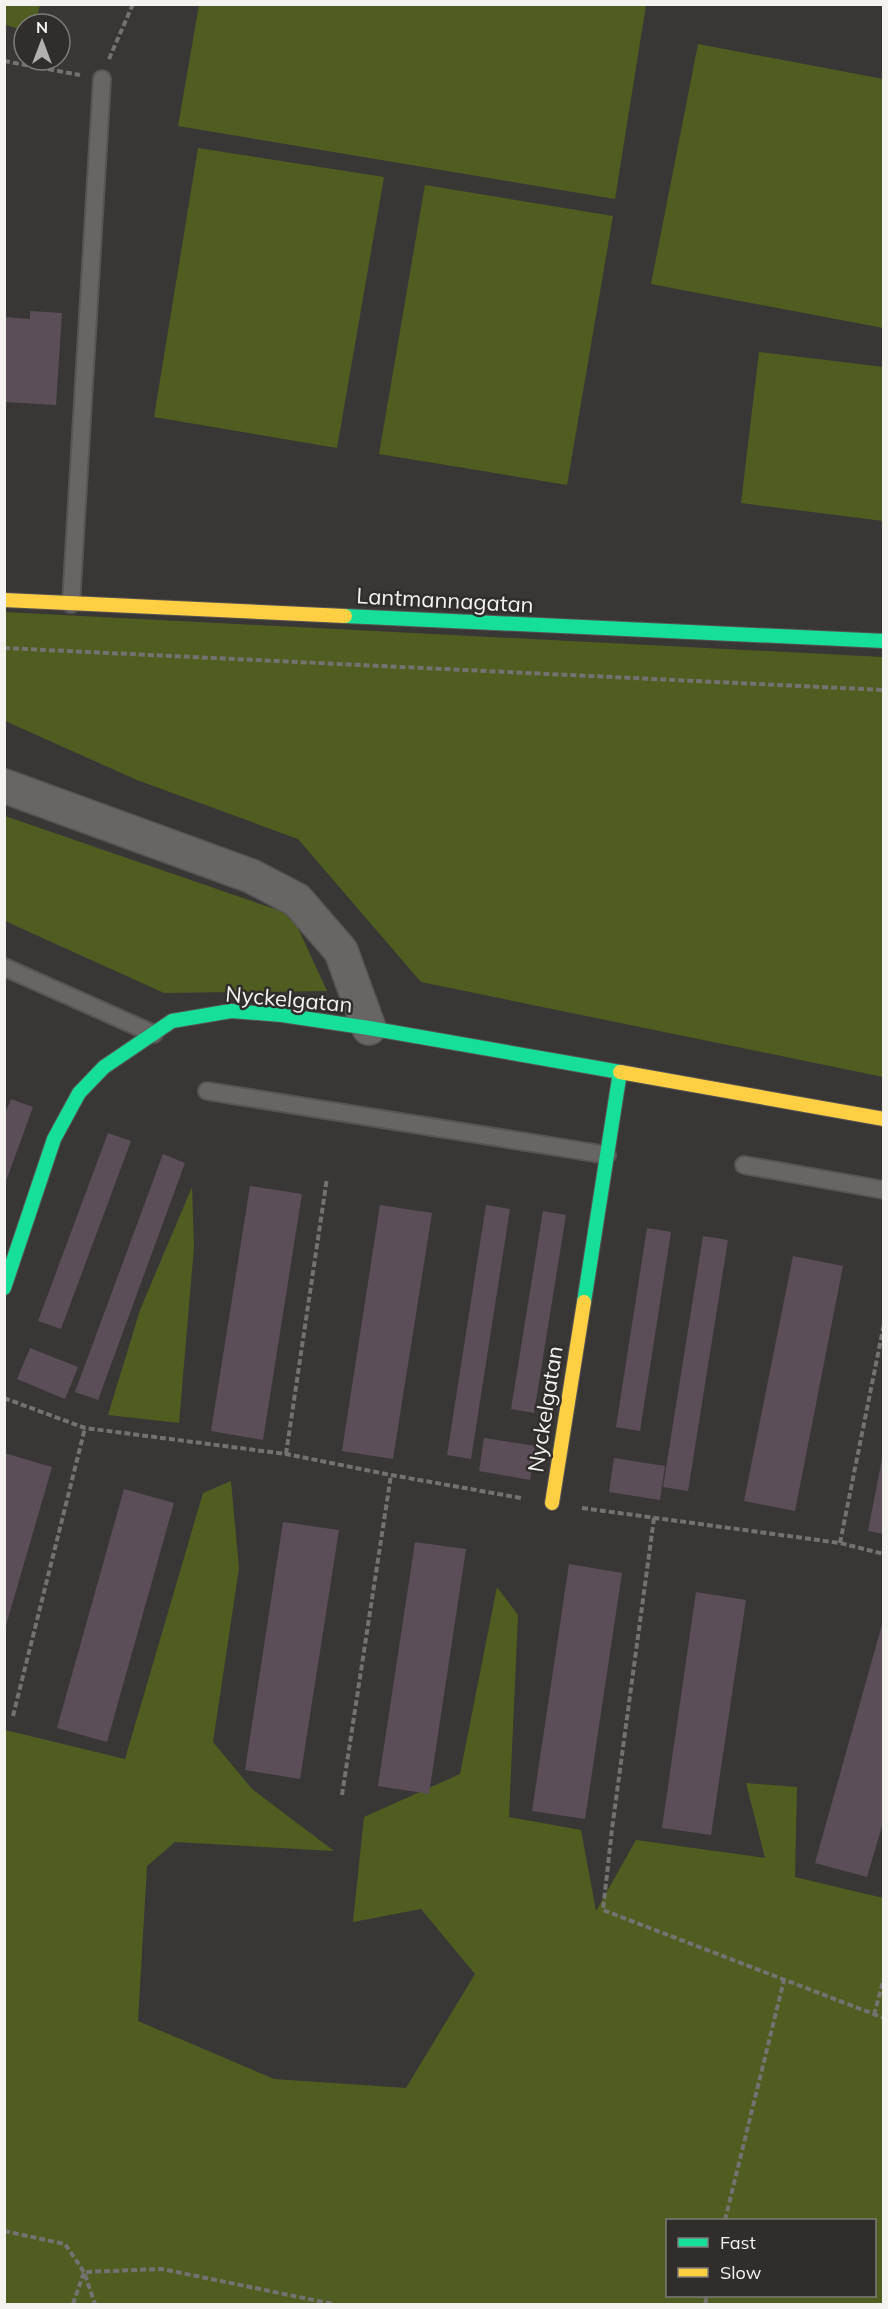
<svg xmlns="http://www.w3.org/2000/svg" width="888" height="2309" font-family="Mulish,sans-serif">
	<rect width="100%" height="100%" fill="#393735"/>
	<path fill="#4f5d21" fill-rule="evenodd" d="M4,5H40L35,24H24V30L5,25Z
		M199,5H646L615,199L178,126Z
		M698,44L883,79V328L651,284Z
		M198,148L384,177L337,448L154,417Z
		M425,185L613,216L567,485L379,454Z
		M759,352L883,367V521L741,503Z
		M4,612L883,657V1077L421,982L298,839L137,780L5,721Z
		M5,816L292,915L327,991L164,993L5,921Z
		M192,1187L194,1247L179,1423L108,1415L140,1310Z
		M231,1481L239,1568L213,1742L252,1789L334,1851L175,1842L147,1866L138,2021L274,2079L406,2088L475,1974L421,1909L353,1922L364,1817L460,1774L497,1587L518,1615L509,1817L581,1830L596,1911L636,1840L765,1858L746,1783L797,1787L795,1877L883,1898V2304H5V1730L125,1759L203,1493ZM668,2220H874V2296H668Z"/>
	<path fill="#5b4e58" d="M30,311L62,313L56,405L4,402V317L30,319Z
		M11,1099L33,1107L5,1184L4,1116Z
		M108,1133L131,1141L61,1329L38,1321Z
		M163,1154L185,1163L98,1400L75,1392Z
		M250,1186L302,1194L263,1440L211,1431Z
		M380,1205L432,1213L393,1459L342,1451Z
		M486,1205L510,1209L471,1459L447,1455Z
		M543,1211L566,1215L534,1413L511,1409Z
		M647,1228L671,1232L640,1431L616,1427Z
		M703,1236L728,1240L688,1491L663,1487Z
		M793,1256L843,1266L795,1511L744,1501Z
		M30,1348L78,1367L65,1399L17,1379Z
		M484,1438L535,1446L530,1480L479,1471Z
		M4,1453L52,1467L5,1629H4Z
		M614,1458L665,1466L660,1500L609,1492Z
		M882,1459H884V1534L868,1531Z
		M124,1489L174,1503L107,1742L57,1728Z
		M283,1522L339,1530L300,1779L245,1770Z
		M415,1542L466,1549L429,1794L378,1786Z
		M569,1564L622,1573L585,1819L532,1811Z
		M696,1592L746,1600L711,1835L662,1828Z
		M883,1621L884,1819L867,1877L815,1863Z"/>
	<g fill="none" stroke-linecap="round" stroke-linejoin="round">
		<g stroke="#575554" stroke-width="20">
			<path id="lane" d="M71,604L102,79
				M4,967L154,1034
				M207,1091L607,1155
				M744,1165L884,1190"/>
		</g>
		<g stroke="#575554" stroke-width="36">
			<path id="street" d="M4,786L251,876L297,900L341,951L369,1028"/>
		</g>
		<g stroke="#575554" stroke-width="16">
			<path id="fast" d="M345,616L884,641
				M4,1288L54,1139L79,1093L104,1067L172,1021L231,1011L282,1015L369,1028L620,1072
				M584,1302L620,1072"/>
		</g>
		<g stroke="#575554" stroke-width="16">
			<path id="slow" d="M4,600L345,616
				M620,1072L884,1119
				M552,1503L584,1302"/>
		</g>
		<path stroke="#737270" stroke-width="4" stroke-dasharray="6 3" stroke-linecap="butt" d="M109,59L133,4
			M4,61L80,75
			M4,648L884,690
			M4,1398L85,1428L286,1454L391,1475L521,1498
			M286,1454L327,1178
			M582,1508L840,1543L884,1554
			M654,1518L612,1829L603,1910L884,2018
			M840,1543L884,1324
			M13,1716L85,1428
			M342,1795L391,1475
			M874,2015L884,1978
			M725,2220L784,1980
			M4,2231L65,2244L84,2272L95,2304
			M73,2304L84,2272L162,2269L333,2304
			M705,2304L707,2296"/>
		<use href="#lane" stroke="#676664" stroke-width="16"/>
		<use href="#street" stroke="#676664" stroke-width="33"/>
		<use href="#fast" stroke="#16e098" stroke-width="14"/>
		<use href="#slow" stroke="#ffcf43" stroke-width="14"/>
	</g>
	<g text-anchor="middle" stroke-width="5" stroke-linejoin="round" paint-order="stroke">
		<g font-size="22" fill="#f4f3f0" stroke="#302d2a">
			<text transform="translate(445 600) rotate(3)" y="8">Lantmannagatan</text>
			<text transform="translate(289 999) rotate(5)" y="8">Nyckelgatan</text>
			<text transform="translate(545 1409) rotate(-81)" y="8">Nyckelgatan</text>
		</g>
	</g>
	<rect width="888" height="2309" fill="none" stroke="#f4f3f0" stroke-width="12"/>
	<rect x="666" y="2219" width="210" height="78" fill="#302d2a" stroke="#7e7c79" stroke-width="1.5"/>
	<rect x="678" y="2238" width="30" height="9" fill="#16e098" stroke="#7e7c79" stroke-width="1.5"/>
	<text x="720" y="2249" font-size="18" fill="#f4f3f0">Fast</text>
	<rect x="678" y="2268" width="30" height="9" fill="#ffcf43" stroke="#7e7c79" stroke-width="1.5"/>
	<text x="720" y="2279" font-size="18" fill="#f4f3f0">Slow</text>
	<g transform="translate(42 42)"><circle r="28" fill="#302d2a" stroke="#7e7c79" stroke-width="1.5"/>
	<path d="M0-4.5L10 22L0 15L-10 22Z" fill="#b3b1af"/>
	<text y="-9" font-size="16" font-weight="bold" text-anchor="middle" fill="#f4f3f0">N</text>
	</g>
</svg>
